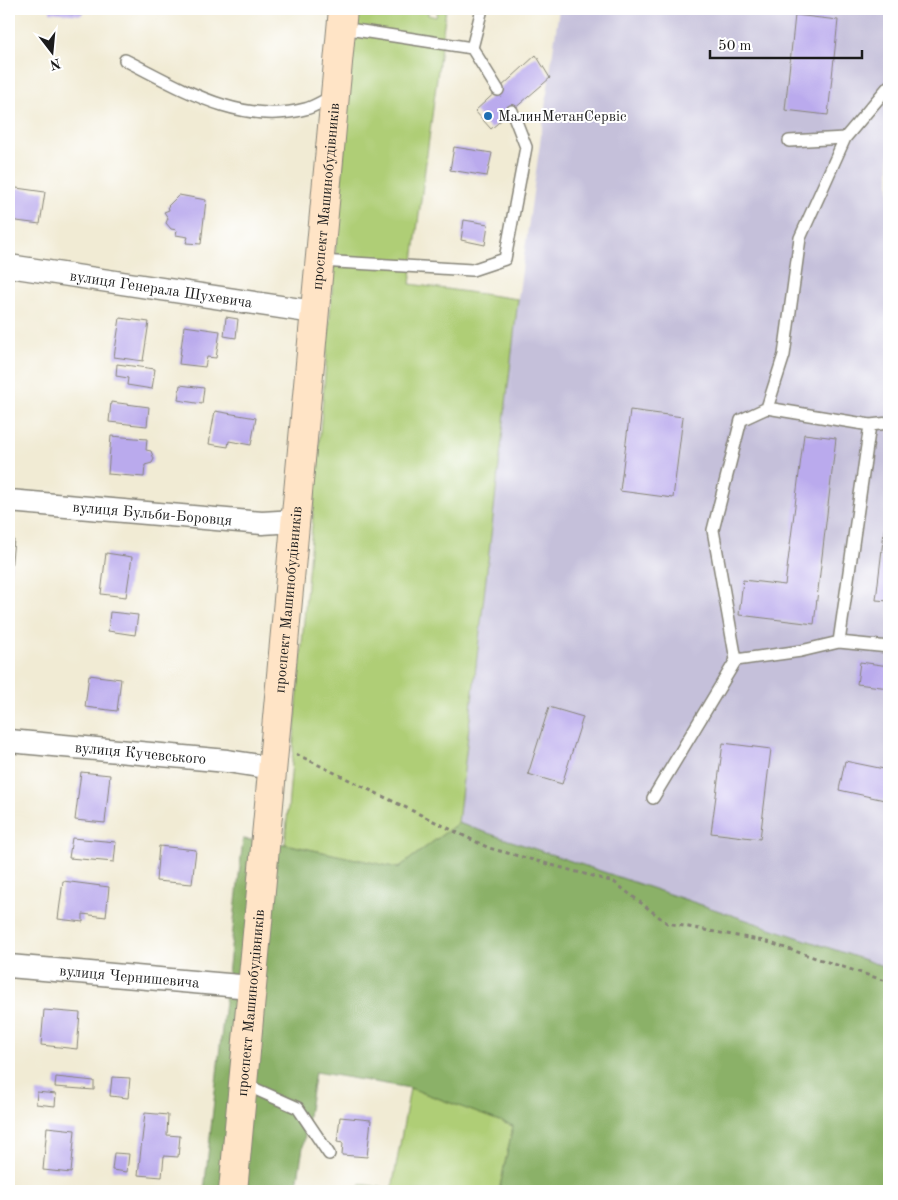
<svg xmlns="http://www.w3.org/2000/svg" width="898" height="1200" font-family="'Old Standard TT',serif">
	<rect width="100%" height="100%" fill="#fff"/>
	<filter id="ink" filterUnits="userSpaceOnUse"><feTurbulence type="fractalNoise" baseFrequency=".02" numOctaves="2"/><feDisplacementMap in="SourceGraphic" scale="10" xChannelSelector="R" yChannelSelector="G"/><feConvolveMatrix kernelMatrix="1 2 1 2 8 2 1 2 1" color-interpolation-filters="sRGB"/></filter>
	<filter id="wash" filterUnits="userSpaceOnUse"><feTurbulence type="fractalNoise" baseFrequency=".0096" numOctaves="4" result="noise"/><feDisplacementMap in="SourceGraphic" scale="20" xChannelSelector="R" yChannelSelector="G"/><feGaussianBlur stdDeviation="1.12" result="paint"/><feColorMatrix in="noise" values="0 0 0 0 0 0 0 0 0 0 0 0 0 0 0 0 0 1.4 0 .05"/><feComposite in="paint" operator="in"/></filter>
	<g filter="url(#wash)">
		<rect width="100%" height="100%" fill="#f1ebd4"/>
		<path fill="#c5c0da" d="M559,9H889V968L458,823L518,299Z"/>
		<path fill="#afce76" stroke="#667549" d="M356,9H428V15L436,17L438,9H446L410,284L518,299L458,823L398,868L285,844Z
			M410,1088L513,1126L499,1191H359L361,1184L392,1189Z"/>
		<path fill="#8bb167" stroke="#546642" d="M458,823L889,968V1191H499L513,1126L410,1088L315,1072L296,1191H204L243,839L285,844L398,868Z"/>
		<g id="blocks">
			<path fill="#baaaed" d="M50,9H83L82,15L50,12Z
				M795,15L838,20L828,115L785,110Z
				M536,55L550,78L491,129L475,111Z
				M454,147L492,153L487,176L450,170Z
				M9,187L45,192L40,224L9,220Z
				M179,195L206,200L201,244L186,243L188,237L176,235L177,230L171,229L166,223L168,218L164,212L169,210L168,206Z
				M464,220L488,224L485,245L461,240Z
				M226,317L238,319L236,338L224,336Z
				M120,318L149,322L143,361L114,357Z
				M184,326L220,331L216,358L207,357L205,367L179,364Z
				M117,364L155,369L152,389L127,385L128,378L116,376Z
				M180,385L204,388L202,404L178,400Z
				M111,402L149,407L147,426L109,422Z
				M630,410L683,417L673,498L620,491Z
				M215,411L256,418L251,445L229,441L228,447L209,444Z
				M804,434L836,438L814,624L739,615L743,580L785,585Z
				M111,436L147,439L146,450L151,451L154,459L152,463L145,465L144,477L108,474Z
				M888,498H889V601L876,600Z
				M9,539L14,540L10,580H9Z
				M106,553L132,557L126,597L101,594Z
				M110,612L138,615L135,635L108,631Z
				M860,662L889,666V688L857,684Z
				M89,675L121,679L117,711L85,707Z
				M549,707L583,717L562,784L528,774Z
				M723,743L771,749L760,839L711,833Z
				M845,761L889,770V801L839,790Z
				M81,772L110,775L105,823L75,820Z
				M72,838L116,842L114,862L69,858Z
				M159,846L196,850L192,884L156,881Z
				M63,881L109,887L106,917L83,914V922L58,919Z
				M44,1010L80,1013L77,1049L41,1045Z
				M56,1077L94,1081V1090L55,1087Z
				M112,1077L130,1078L128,1098L110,1096Z
				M37,1092L56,1094L55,1106L36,1104Z
				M145,1113L168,1115L167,1135L180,1136L178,1157L164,1156L162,1177L138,1175Z
				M340,1117L371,1120L367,1157L342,1155L343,1143L337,1142Z
				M47,1127L75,1130L71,1173L43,1170Z
				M114,1153L129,1154L127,1172L112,1170Z"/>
		</g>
	</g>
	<g filter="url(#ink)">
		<use href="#blocks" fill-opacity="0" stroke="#868478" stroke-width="1"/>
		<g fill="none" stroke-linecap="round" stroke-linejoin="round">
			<g stroke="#868478" stroke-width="14">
				<path id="lane" d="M482,9L472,48L498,90
					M342,28L472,48
					M125,60C181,88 240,126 305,109C314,107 324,100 333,96
					M789,141L845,138L889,86
					M320,261L472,270L505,259L526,147L512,111
					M767,408L870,425
					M839,642L870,425L889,423
					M736,660L801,651L839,642L889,647
					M653,798L736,660L713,530L741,420L767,408L784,355L800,238L845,138
					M244,1084L298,1108L329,1154"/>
			</g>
			<g stroke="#868478" stroke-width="25">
				<g id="street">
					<path id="s1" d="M9,266L314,312"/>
					<path id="s2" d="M9,501L262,523L295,521"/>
					<path id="s3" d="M9,741L227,761L272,768"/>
					<path id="s4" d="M9,966L251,987"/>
				</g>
			</g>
			<g stroke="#868478" stroke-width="30">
				<g id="secondary">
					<path id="s5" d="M233,1191L343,9"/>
				</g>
			</g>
			<path stroke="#868478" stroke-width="3" stroke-dasharray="4 4" stroke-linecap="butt" d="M296,754L489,848L614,882L667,923L764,941L889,982"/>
			<use href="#lane" stroke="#fff" stroke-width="11"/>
			<use href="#street" stroke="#fff" stroke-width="22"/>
			<use href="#secondary" stroke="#ffe4c6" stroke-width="28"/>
		</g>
	</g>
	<circle fill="#1f6fb2" stroke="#fff" stroke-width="2" cx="488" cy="116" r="5"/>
	<g text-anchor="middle" stroke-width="4" stroke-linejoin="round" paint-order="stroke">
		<g font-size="15" fill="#1c1c1c" stroke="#fff" text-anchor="start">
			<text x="498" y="121">МалинМетанСервіс</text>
		</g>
		<g font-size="15" fill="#1c1c1c" stroke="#fff">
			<text dy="5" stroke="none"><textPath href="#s5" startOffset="999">проспект Машинобудівників</textPath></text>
			<text dy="5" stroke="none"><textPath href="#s1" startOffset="154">вулиця Генерала Шухевича</textPath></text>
			<text dy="5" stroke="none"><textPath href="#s2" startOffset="144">вулиця Бульби-Боровця</textPath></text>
			<text dy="5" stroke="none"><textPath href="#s5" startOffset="594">проспект Машинобудівників</textPath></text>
			<text dy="5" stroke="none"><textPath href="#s3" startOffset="132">вулиця Кучевського</textPath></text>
			<text dy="5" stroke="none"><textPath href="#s4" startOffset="121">вулиця Чернишевича</textPath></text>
			<text dy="5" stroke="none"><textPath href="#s5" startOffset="189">проспект Машинобудівників</textPath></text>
		</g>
	</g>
	<rect width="898" height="1200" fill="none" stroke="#fff" stroke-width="30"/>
	<g transform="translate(52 52) rotate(164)" stroke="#ffffff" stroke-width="4" paint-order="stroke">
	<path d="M0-4L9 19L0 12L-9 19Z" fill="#1c1c1c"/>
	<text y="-8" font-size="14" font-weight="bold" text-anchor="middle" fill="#1c1c1c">N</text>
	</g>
	<path d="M710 50v8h152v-8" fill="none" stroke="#1c1c1c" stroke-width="2.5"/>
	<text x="718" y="50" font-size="15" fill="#1c1c1c" stroke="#ffffff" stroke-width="4" paint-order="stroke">50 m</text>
</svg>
